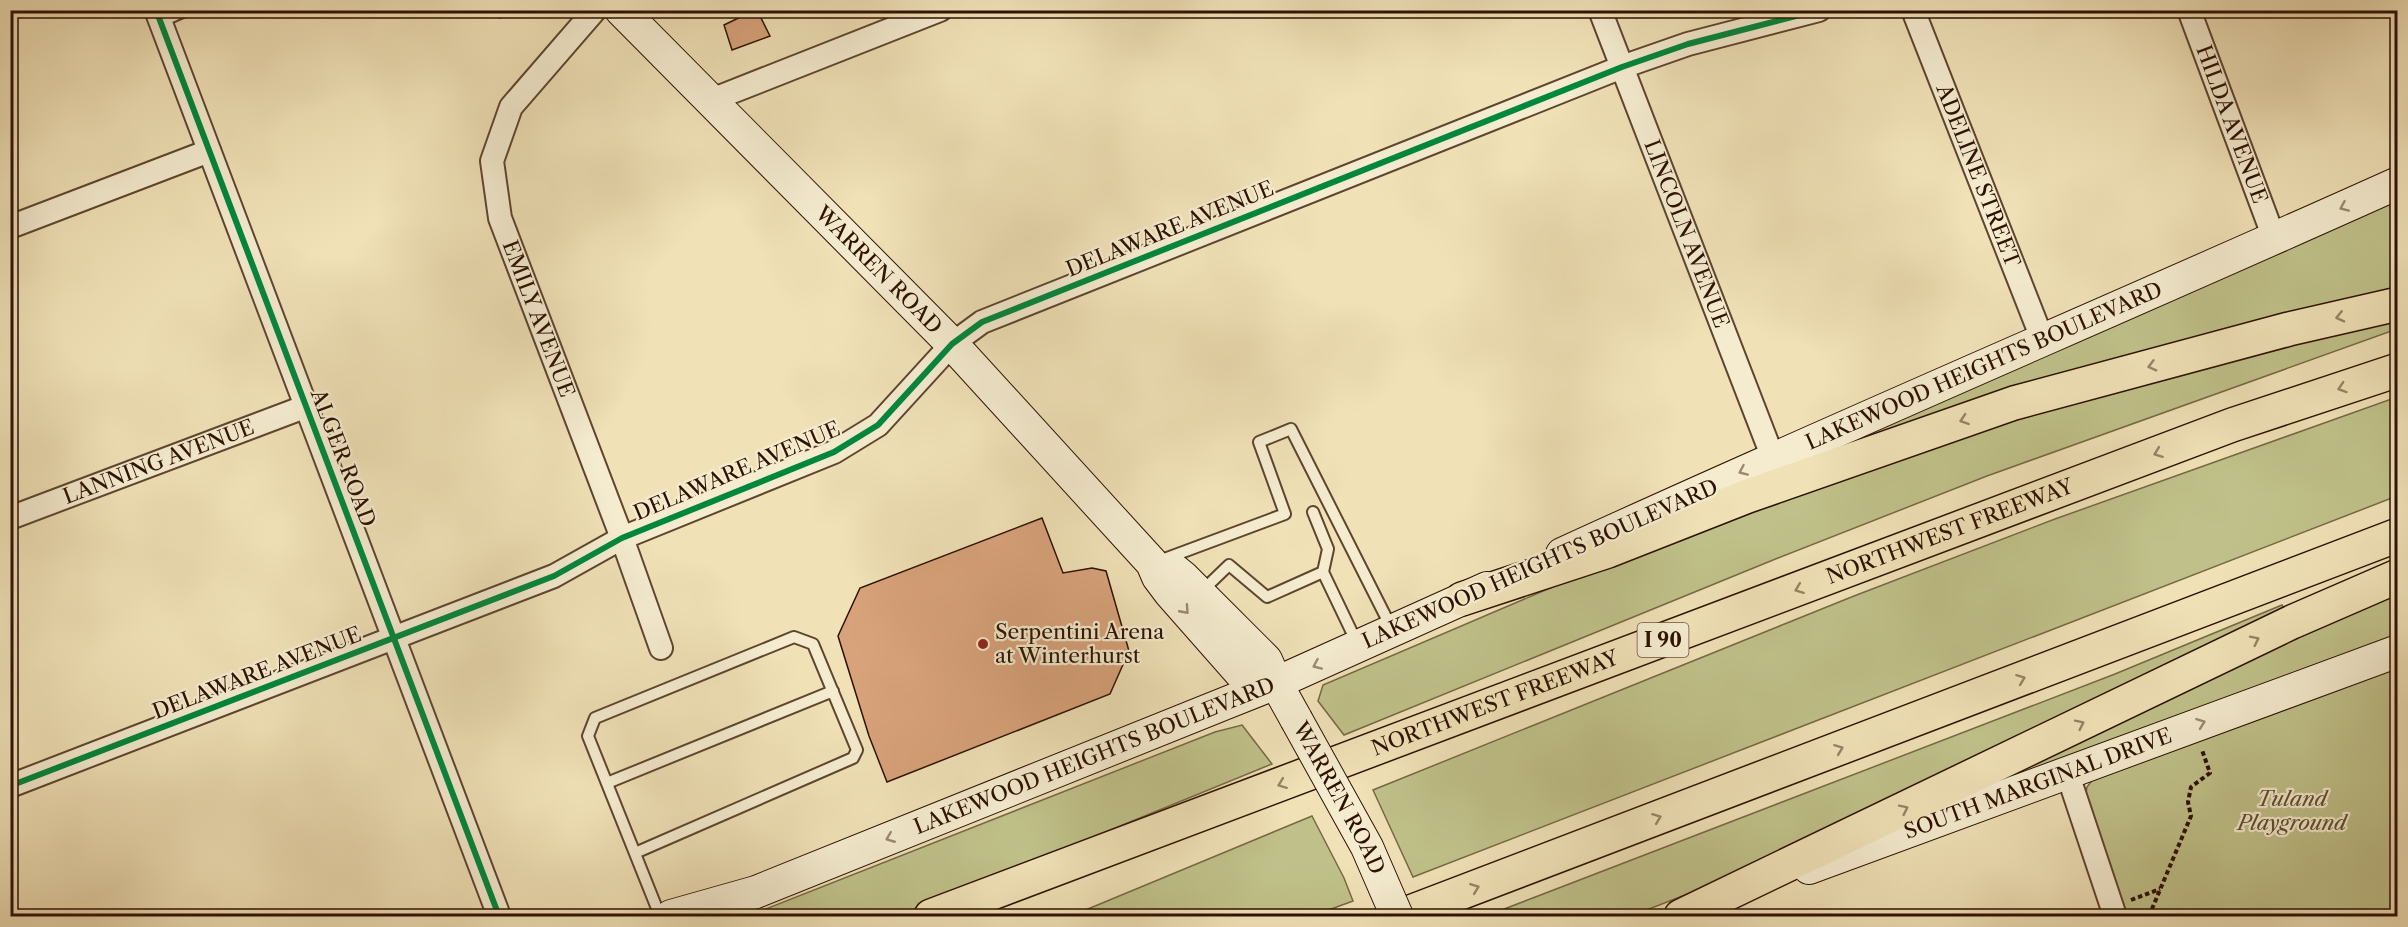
<svg xmlns="http://www.w3.org/2000/svg" width="2408" height="927" font-family="'Libre Caslon Text',serif">
	<rect width="100%" height="100%" fill="#f0e1b7"/>
	<filter id="stains"><feTurbulence type="fractalNoise" baseFrequency=".00333" numOctaves="4"/><feColorMatrix values="0 0 0 0 .2 0 0 0 0 .09 0 0 0 0 .02 0 0 0 .5 -.17"/></filter>
	<radialGradient id="worn" r=".72"><stop offset=".6" stop-color="#630" stop-opacity="0"/><stop offset="1" stop-color="#630" stop-opacity=".3"/></radialGradient>
	<path fill="#c0c18a" stroke="#766945" stroke-width="1.5" d="M2397,198V295L1876,439L1873,431Z
		M2397,317V329L1987,476L1778,558L1344,735L1318,701L1323,685L1576,577L1958,434Z
		M2397,397V496L1413,877L1373,790L1854,596L2055,519Z
		M2397,591V635L1997,787L1994,778Z
		M2282,605L2288,615L1752,869L1631,916H1486L2115,674Z
		M2397,662V916H2128L2085,798L2087,787L2093,779Z
		M1242,725L1272,764L900,916H748L1215,732Z
		M1312,816L1344,878L1353,901L1312,916H1071Z"/>
	<path fill="#d8a27a" stroke="#2d1100" stroke-width="1.5" d="M445,10H463L460,17Z
		M481,10H502L500,18Z
		M755,10H757L770,36L732,50L724,25Z
		M1042,518L1063,573L1092,568L1106,571L1129,651L1110,694L887,782L869,736L838,636L860,588Z"/>
	<g fill="none" stroke-linecap="round" stroke-linejoin="round">
		<g stroke="#5e452e" stroke-width="14">
			<path id="lane" d="M160,22L187,10
				M1313,512L1328,549L1323,572
				M1167,558L1285,514L1259,442L1291,429L1391,627
				M1202,591L1229,565L1267,597L1323,572L1357,643
				M607,783L833,691
				M635,853L853,758L857,750L813,644L794,637L595,718L588,736L660,916"/>
		</g>
		<g stroke="#5e452e" stroke-width="26">
			<g id="street">
				<path d="M156,10L499,916"/>
				<path id="s1" d="M595,10L511,107L492,161L500,218L622,538L661,648"/>
				<path id="s2" d="M1600,10L1773,458"/>
				<path id="s3" d="M1913,10L2043,341"/>
				<path id="s4" d="M2189,10L2274,238"/>
				<path d="M709,101L940,10"/>
				<path d="M10,227L209,151"/>
				<path id="s5" d="M10,518L307,406"/>
				<path d="M2067,772L2115,916"/>
				<path d="M10,786L554,576L622,538L834,452L878,425L952,344L982,322L1622,67L1688,44L1819,10"/>
			</g>
		</g>
		<g stroke="#2d1100" stroke-width="34">
			<g id="secondary">
				<path id="s6" d="M621,10L952,344L1152,563L1158,577L1170,593L1244,677L1276,683"/>
				<path id="s7" d="M1562,554C1839,427 2120,308 2398,183"/>
				<path d="M1173,569L1184,578L1266,660L1276,683L1296,719"/>
				<path id="s8" d="M1809,868L2398,651"/>
				<path id="s9" d="M671,916L756,892L1226,703L1276,683L1487,588"/>
			</g>
		</g>
		<g stroke="#2d1100" stroke-width="36">
			<g id="highway">
				<path d="M1462,599L1608,551L1748,496L2014,403L2289,329L2398,304"/>
				<path id="s10" d="M931,916L2232,425L2398,370"/>
				<path d="M1400,916L2398,535"/>
				<path d="M1681,916L2292,622L2398,576"/>
			</g>
		</g>
		<path stroke="#2d1100" stroke-width="4" stroke-dasharray="4.5 3" stroke-linecap="butt" d="M2131,900L2160,889
			M2149,916L2191,816L2188,802L2191,787L2210,773L2202,750"/>
		<use href="#lane" stroke="#f5ecd0" stroke-width="10"/>
		<use href="#street" stroke="#f5ecd0" stroke-width="22"/>
		<use href="#secondary" stroke="#f5ecd0" stroke-width="32"/>
		<use href="#highway" stroke="#f0e1b7" stroke-width="33"/>
		<g stroke="#2d1100" stroke-width="34" stroke-linecap="butt">
			<g id="secondary-bridge">
				<path id="s11" d="M1296,719L1367,847L1397,916"/>
			</g>
		</g>
		<use href="#secondary-bridge" stroke="#f5ecd0" stroke-width="32"/>
		<g stroke="#f5ecd0" stroke-width="10">
			<path id="cycleway" d="M156,10L499,916
				M10,786L554,576L622,538L834,452L878,425L952,344L982,322L1622,67L1688,44L1819,10"/>
		</g>
		<use href="#cycleway" stroke="#00873e" stroke-width="6"/>
	</g>
	<defs><path id="oneway-chevron" d="M-2-3.5L2.5 0L-2 3.5" fill="none" stroke-width="1.6" stroke-linecap="round" stroke-linejoin="round" transform="scale(1.5)"/></defs>
	<g stroke="#9b8972">
		<use href="#oneway-chevron" transform="translate(2344 207) rotate(156)"/>
		<use href="#oneway-chevron" transform="translate(1743 471) rotate(156)"/>
		<use href="#oneway-chevron" transform="translate(1185 610) rotate(48)"/>
		<use href="#oneway-chevron" transform="translate(1317 665) rotate(156)"/>
		<use href="#oneway-chevron" transform="translate(2201 723) rotate(-20)"/>
		<use href="#oneway-chevron" transform="translate(890 838) rotate(158)"/>
	</g>
	<g stroke="#988365">
		<use href="#oneway-chevron" transform="translate(2340 317) rotate(167)"/>
		<use href="#oneway-chevron" transform="translate(2152 366) rotate(165)"/>
		<use href="#oneway-chevron" transform="translate(2342 388) rotate(162)"/>
		<use href="#oneway-chevron" transform="translate(1964 420) rotate(161)"/>
		<use href="#oneway-chevron" transform="translate(2158 453) rotate(159)"/>
		<use href="#oneway-chevron" transform="translate(1799 589) rotate(159)"/>
		<use href="#oneway-chevron" transform="translate(2255 640) rotate(-26)"/>
		<use href="#oneway-chevron" transform="translate(2021 679) rotate(-21)"/>
		<use href="#oneway-chevron" transform="translate(2080 724) rotate(-26)"/>
		<use href="#oneway-chevron" transform="translate(1839 749) rotate(-21)"/>
		<use href="#oneway-chevron" transform="translate(1282 784) rotate(159)"/>
		<use href="#oneway-chevron" transform="translate(1904 809) rotate(-26)"/>
		<use href="#oneway-chevron" transform="translate(1657 818) rotate(-21)"/>
		<use href="#oneway-chevron" transform="translate(1475 888) rotate(-21)"/>
	</g>
	<circle fill="#8f2418" stroke="#f5ecd0" stroke-width="2" cx="983" cy="644" r="6"/>
	<g text-anchor="middle" stroke-width="4.5" stroke-linejoin="round" paint-order="stroke">
		<rect fill="#f5ecd0" stroke="#69533e" stroke-width="1.5" x="1637.5" y="623" width="51" height="34" rx="4.5"/>
		<g font-size="20" font-weight="bold" fill="#2d1100">
			<text x="1663" y="647">I 90</text>
		</g>
		<g font-size="21" fill="#2d1100" stroke="#f5ecd0">
			<text dy="7" stroke="none"><textPath href="#s4" startOffset="122">HILDA AVENUE</textPath></text>
			<text dy="7" stroke="none"><textPath href="#s3" startOffset="178">ADELINE STREET</textPath></text>
			<text transform="translate(1170 229) rotate(-22)" y="7">DELAWARE AVENUE</text>
			<text dy="7" stroke="none"><textPath href="#s2" startOffset="240">LINCOLN AVENUE</textPath></text>
			<text dy="7" stroke="none"><textPath href="#s6" startOffset="366">WARREN ROAD</textPath></text>
			<text dy="7" stroke="none"><textPath href="#s1" startOffset="351">EMILY AVENUE</textPath></text>
			<text dy="7" stroke="none"><textPath href="#s7" startOffset="462">LAKEWOOD HEIGHTS BOULEVARD</textPath></text>
			<text transform="translate(343 458) rotate(69)" y="7">ALGER ROAD</text>
			<text dy="7" stroke="none"><textPath href="#s5" startOffset="159">LANNING AVENUE</textPath></text>
			<text transform="translate(737 471) rotate(-23)" y="7">DELAWARE AVENUE</text>
			<text dy="7" stroke="none"><textPath href="#s10" startOffset="1089">NORTHWEST FREEWAY</textPath></text>
			<text transform="translate(1540 564) rotate(-24)" y="7">LAKEWOOD HEIGHTS BOULEVARD</text>
			<text transform="translate(257 673) rotate(-21)" y="7">DELAWARE AVENUE</text>
			<text dy="7" stroke="none"><textPath href="#s10" startOffset="603">NORTHWEST FREEWAY</textPath></text>
			<text dy="7" stroke="none"><textPath href="#s9" startOffset="453">LAKEWOOD HEIGHTS BOULEVARD</textPath></text>
			<text dy="7" stroke="none"><textPath href="#s8" startOffset="244">SOUTH MARGINAL DRIVE</textPath></text>
			<text dy="7" stroke="none"><textPath href="#s11" startOffset="90">WARREN ROAD</textPath></text>
		</g>
		<g font-size="21" fill="#2d1100" stroke="#f5ecd0" text-anchor="start">
			<text x="995" y="639">Serpentini Arena<tspan x="995" dy="24">at Winterhurst</tspan></text>
		</g>
		<g font-size="21" font-style="italic" fill="#604f30" stroke="#f5ecd0">
			<text x="2292" y="806">Tuland<tspan x="2292" dy="24">Playground</tspan></text>
		</g>
	</g>
	<rect width="2408" height="927" fill="none" stroke="#f0e1b7" stroke-width="36"/>
	<rect x="12" y="12" width="2384" height="903" fill="none" stroke="#2d1100" stroke-width="3"/>
	<rect x="18" y="18" width="2372" height="891" fill="none" stroke="#2d1100" stroke-width="1.5"/>
	<rect width="100%" height="100%" filter="url(#stains)"/>
	<rect width="100%" height="100%" fill="url(#worn)"/>
</svg>
